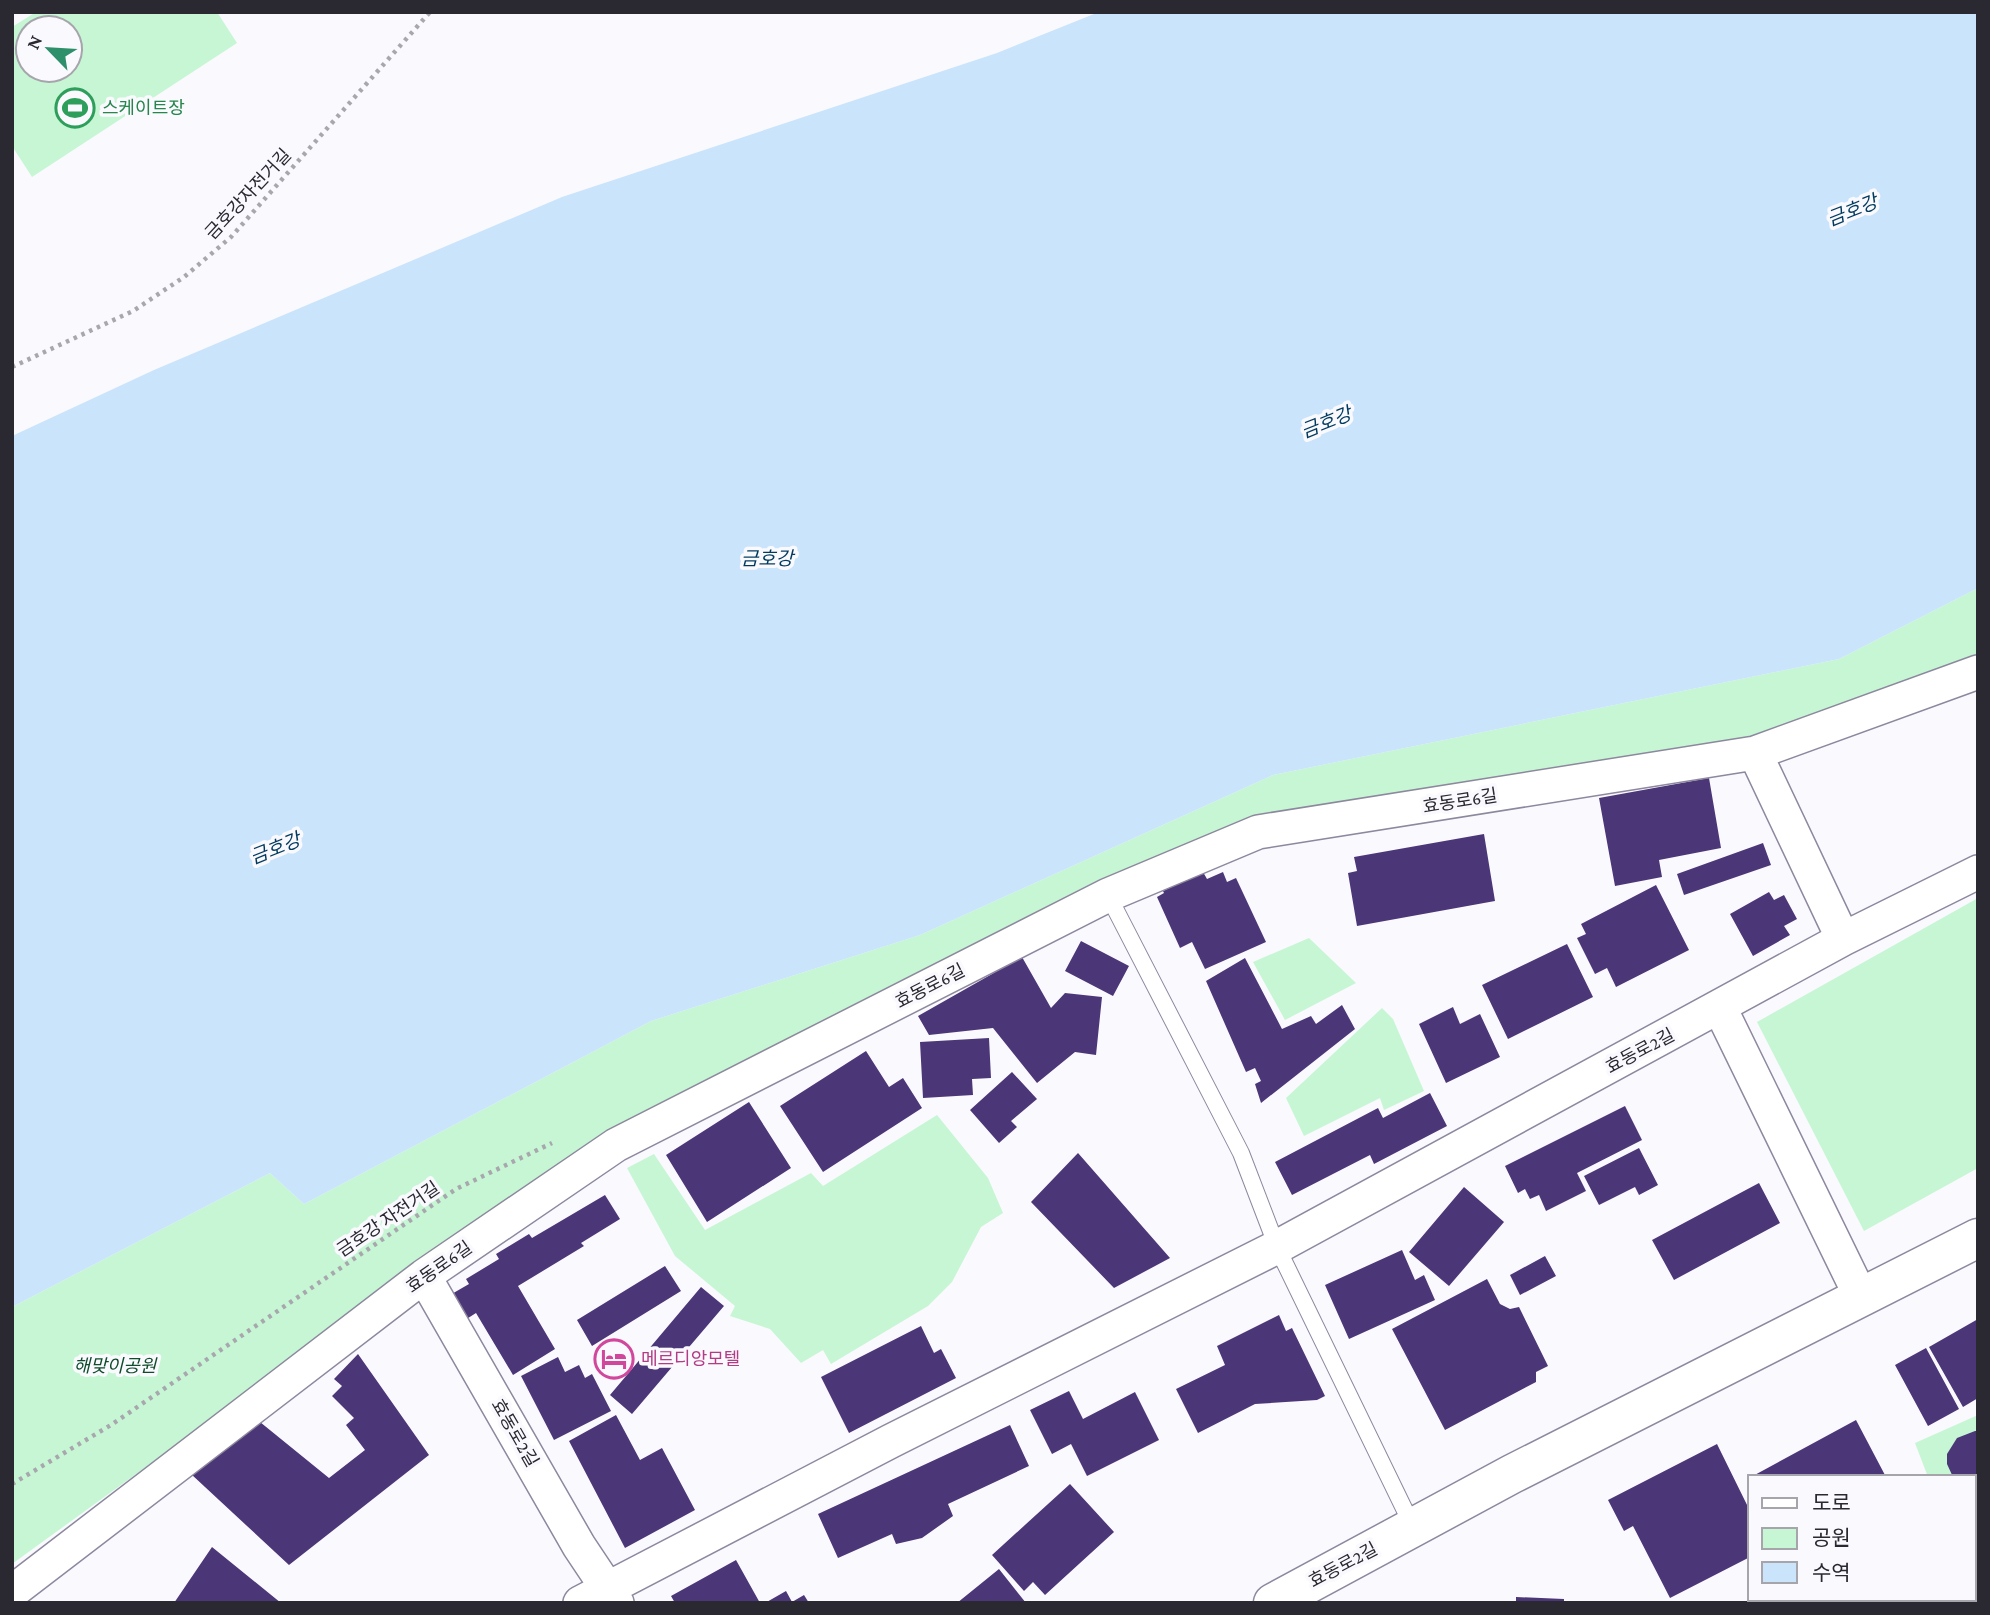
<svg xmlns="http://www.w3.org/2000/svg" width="1990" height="1615" font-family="'Crimson Pro','Noto Sans KR',serif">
	<rect width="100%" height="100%" fill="#faf9fe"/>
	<path fill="#c7f6d5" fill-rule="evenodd" d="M36,12H217L237,43L32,177L12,146V27ZM70,28V70H28V28Z
		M1978,588V658L1755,753L1257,819L779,1049L300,1355L12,1564V1307L270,1173L304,1204L651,1021L920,935L1273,775L1839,659Z
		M1978,898V1168L1864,1231L1757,1022Z
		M1309,938L1356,983L1285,1020L1253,962Z
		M1382,1008L1393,1019L1424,1091L1384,1110L1380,1098L1304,1136L1286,1098Z
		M937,1115L988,1178L1003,1213L981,1227L952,1282L928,1306L831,1364L823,1350L801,1363L770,1329L730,1316L735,1306L675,1256L627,1168L654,1154L705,1230L811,1173L823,1186Z
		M1978,1415V1603H1902L1903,1599H1974V1477H1928L1915,1443Z"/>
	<path fill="#c9e4fb" d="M1099,12H1978V588L1839,659L1273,775L920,935L651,1021L304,1204L270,1173L12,1307V436L154,370L562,197L997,53Z"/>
	<path fill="#4b3678" d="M1709,778L1721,848L1659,860L1662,877L1615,886L1599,798Z
		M1484,834L1495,901L1357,926L1348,873L1357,871L1354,857Z
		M1763,843L1771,865L1684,895L1677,874Z
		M1203,872L1207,879L1223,872L1227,882L1236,878L1266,942L1205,969L1192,942L1180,948L1157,897L1164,893L1163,891Z
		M1656,885L1689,950L1616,987L1607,968L1595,974L1577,938L1586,934L1581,924Z
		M1769,892L1774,900L1784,895L1797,919L1784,926L1790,935L1753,956L1730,914Z
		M1081,941L1129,966L1113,996L1065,971Z
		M1567,944L1593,997L1508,1039L1482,985Z
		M1022,957L1051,1008L1065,993L1102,997L1096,1055L1075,1052L1037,1083L993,1028L929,1035L918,1016Z
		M1245,958L1282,1029L1311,1016L1316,1024L1342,1005L1355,1029L1261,1103L1255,1084L1261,1081L1255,1068L1246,1072L1206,981Z
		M1453,1007L1460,1024L1480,1014L1500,1057L1446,1083L1419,1024Z
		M989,1038L991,1078L972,1079L973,1095L923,1098L920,1042Z
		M866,1051L889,1087L903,1078L922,1108L823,1172L780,1106Z
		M1012,1072L1037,1099L1011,1121L1017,1127L999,1143L970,1110Z
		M1430,1093L1447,1126L1374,1164L1370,1155L1292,1195L1275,1162L1378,1108L1383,1118Z
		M749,1102L791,1168L707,1222L666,1155Z
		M1625,1106L1642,1140L1577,1173L1586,1191L1546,1211L1539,1195L1530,1199L1525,1189L1518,1193L1505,1166Z
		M1639,1148L1658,1185L1639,1195L1635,1187L1599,1205L1584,1176Z
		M1078,1153L1170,1258L1114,1288L1031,1202Z
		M1759,1183L1780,1223L1674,1280L1652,1240Z
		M1464,1187L1504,1222L1449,1286L1409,1252Z
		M605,1195L620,1219L581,1243L584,1246L518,1286L555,1349L513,1375L476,1313L465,1320L450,1295L469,1284L466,1279L499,1259L496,1254L529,1234L532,1238Z
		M1402,1250L1415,1280L1424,1275L1435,1300L1349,1339L1325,1285Z
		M1545,1256L1556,1276L1520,1295L1510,1275Z
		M665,1266L681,1291L592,1346L577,1320Z
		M1487,1279L1500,1304L1510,1309L1519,1307L1548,1366L1536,1372V1382L1445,1430L1392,1329Z
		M701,1287L724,1306L632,1414L610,1395Z
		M1279,1315L1286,1331L1292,1328L1325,1396L1317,1400L1255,1404L1198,1433L1176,1389L1225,1365L1217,1346Z
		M1978,1319V1398L1963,1407L1929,1347Z
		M921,1326L934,1353L941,1349L956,1378L849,1433L821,1377Z
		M1926,1348L1959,1409L1928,1426L1895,1365Z
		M358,1354L429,1455L289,1565L191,1474L260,1422L329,1478L365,1450L346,1425L354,1418L332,1396L342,1386L334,1379Z
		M558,1357L565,1372L579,1365L585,1378L592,1374L611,1411L554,1440L521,1376Z
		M1069,1391L1083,1419L1135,1392L1159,1440L1087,1476L1071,1444L1052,1454L1030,1410Z
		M616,1415L640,1460L662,1448L695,1510L625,1548L569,1441Z
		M1856,1420L1886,1477H1751Z
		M1010,1425L1029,1466L948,1504L953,1516L922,1538L896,1544L892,1534L838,1558L818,1514Z
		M1975,1431H1978V1488H1974V1477H1953L1947,1464V1454L1957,1438Z
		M1717,1444L1750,1511V1557L1670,1598L1633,1526L1624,1531L1608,1500Z
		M1070,1484L1114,1532L1045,1595L1033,1582L1024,1591L992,1555Z
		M212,1547L281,1603H174Z
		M1974,1550L1978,1555V1592L1974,1595Z
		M736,1560L760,1603H675L671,1596Z
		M999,1569L1026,1603H957Z
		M786,1591L792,1602L804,1595L809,1603H765Z
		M1516,1597L1564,1599V1603H1516Z
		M1930,1599H1971L1964,1603H1935Z"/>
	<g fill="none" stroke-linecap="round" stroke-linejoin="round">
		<g stroke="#8d889e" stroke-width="18">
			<path id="service" d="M1108,895L1241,1153L1277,1247L1413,1527"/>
		</g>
		<g stroke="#8d889e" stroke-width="36">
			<path id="minor" d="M1755,753L1843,939
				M1720,1008L1861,1297
				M424,1276L579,1546L617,1603
				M12,1592L424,1276L616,1145L1108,895L1258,832L1755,753L1978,672
				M580,1603L891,1441L1277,1247L1843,939L1978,872"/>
		</g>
		<g stroke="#8d889e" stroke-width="41">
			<path id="tertiary" d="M1273,1603L1512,1474L1978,1238"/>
		</g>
		<path stroke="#a9a7ae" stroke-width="4.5" stroke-dasharray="3.5 5" stroke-linecap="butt" d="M12,367L133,311L184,277L231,237L430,12
			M12,1484L111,1425L456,1189L552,1143"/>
		<use href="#service" stroke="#fff" stroke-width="16"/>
		<use href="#minor" stroke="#fff" stroke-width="33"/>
		<use href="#tertiary" stroke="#fff" stroke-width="38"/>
	</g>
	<defs>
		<g id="stadium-ring" transform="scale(2.0125)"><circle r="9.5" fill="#faf9fe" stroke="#2e9e5b" stroke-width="1.5"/><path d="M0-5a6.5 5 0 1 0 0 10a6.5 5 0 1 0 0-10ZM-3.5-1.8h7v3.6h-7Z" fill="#2e9e5b"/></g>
		<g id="hotel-ring" transform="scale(2.0125)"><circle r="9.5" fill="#faf9fe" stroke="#d1479c" stroke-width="1.5"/><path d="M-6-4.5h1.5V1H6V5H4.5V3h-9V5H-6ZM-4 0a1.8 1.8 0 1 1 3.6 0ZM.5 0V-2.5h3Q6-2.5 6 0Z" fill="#d1479c"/></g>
	</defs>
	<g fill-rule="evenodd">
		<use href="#stadium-ring" x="75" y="108"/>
		<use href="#hotel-ring" x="614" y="1359"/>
	</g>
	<g text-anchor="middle" stroke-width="7" stroke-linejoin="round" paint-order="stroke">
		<g font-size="18" fill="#27864d" stroke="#faf9fe" text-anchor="start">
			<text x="102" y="114">스케이트장</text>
		</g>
		<g font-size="18" fill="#2a2831" stroke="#faf9fe">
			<text transform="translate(248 194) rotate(-47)" y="6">금호강자전거길</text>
			<text transform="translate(1460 801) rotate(-9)" y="6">효동로6길</text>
			<text transform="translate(930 986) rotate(-27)" y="6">효동로6길</text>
			<text transform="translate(1640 1051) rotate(-28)" y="6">효동로2길</text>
			<text transform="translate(388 1219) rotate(-34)" y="6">금호강 자전거길</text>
			<text transform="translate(439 1267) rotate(-35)" y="6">효동로6길</text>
			<text transform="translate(515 1433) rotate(60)" y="6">효동로2길</text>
			<text transform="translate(1343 1565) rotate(-28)" y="6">효동로2길</text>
		</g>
		<g font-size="18" fill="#b23c85" stroke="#faf9fe" text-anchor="start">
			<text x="641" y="1365">메르디앙모텔</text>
		</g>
		<g font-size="18" font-style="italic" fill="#0e4c2b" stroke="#faf9fe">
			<text x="115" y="1372">해맞이공원</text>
		</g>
		<g font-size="19" font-style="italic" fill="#003a5e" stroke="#faf9fe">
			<text transform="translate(1852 210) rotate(-22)" y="7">금호강</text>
			<text transform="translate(1326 422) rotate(-22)" y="7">금호강</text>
			<text x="767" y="565">금호강</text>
			<text transform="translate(275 848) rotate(-22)" y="7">금호강</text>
		</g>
	</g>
	<rect width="1990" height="1615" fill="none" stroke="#2a2831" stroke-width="28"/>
	<rect x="1748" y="1475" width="228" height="126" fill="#faf9fe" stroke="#a7a5ac" stroke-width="2"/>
	<rect x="1762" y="1498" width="35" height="10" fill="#ffffff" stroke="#a7a5ac" stroke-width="2"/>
	<text x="1812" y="1510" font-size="21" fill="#2a2831">도로</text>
	<rect x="1762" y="1528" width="35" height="21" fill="#c7f6d5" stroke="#a7a5ac" stroke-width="2"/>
	<text x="1812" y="1545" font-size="21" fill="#2a2831">공원</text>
	<rect x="1762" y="1562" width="35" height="21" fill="#c9e4fb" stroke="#a7a5ac" stroke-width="2"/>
	<text x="1812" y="1580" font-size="21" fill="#2a2831">수역</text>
	<g transform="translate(49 49) rotate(295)"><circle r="33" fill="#faf9fe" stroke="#a7a5ac" stroke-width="2"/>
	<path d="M0-5L12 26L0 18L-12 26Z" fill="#2d906b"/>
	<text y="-10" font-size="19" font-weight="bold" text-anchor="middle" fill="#2a2831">N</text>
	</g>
</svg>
